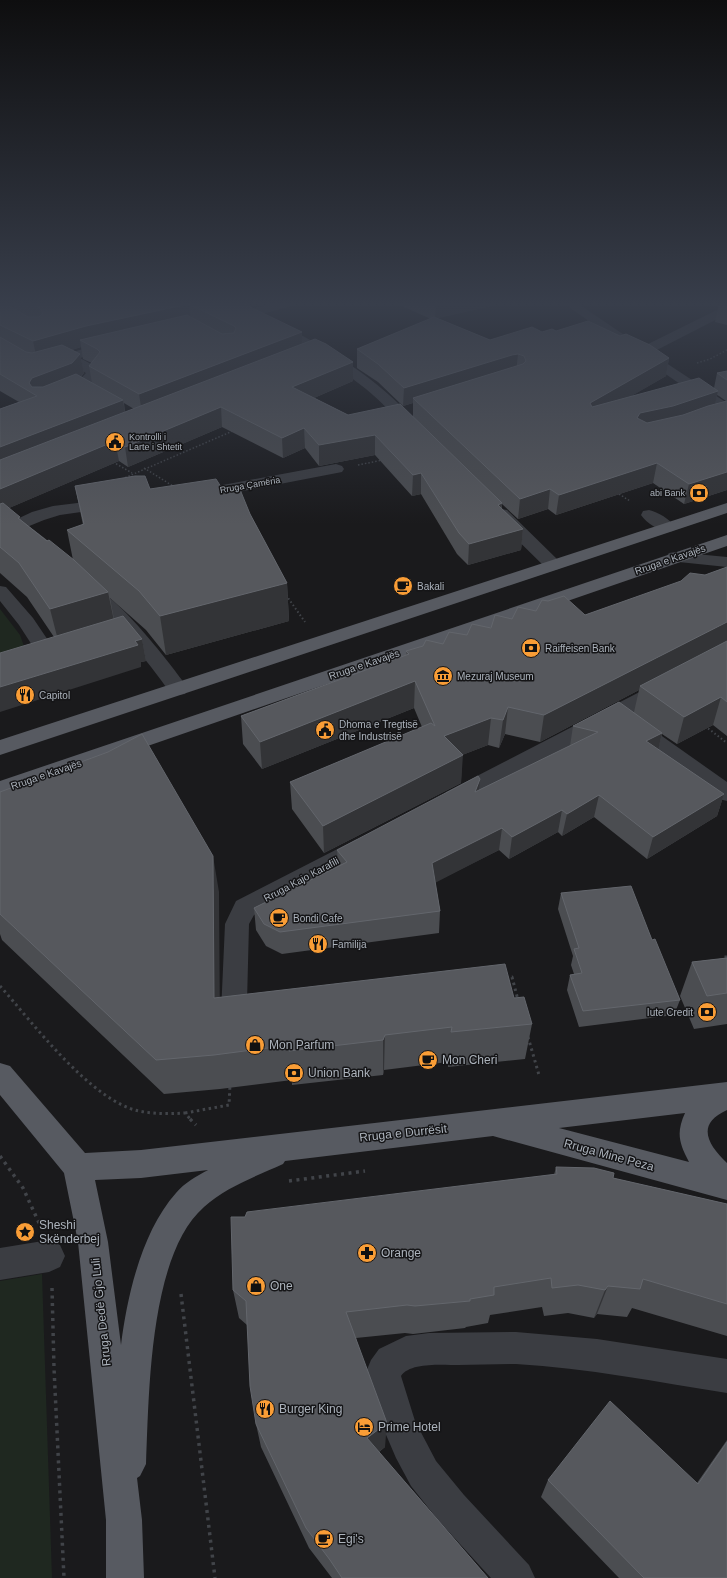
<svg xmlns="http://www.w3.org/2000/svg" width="727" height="1578" font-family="Helvetica,sans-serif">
	<rect width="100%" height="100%" fill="#1a1a1c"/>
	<path fill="#1f2820" d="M0,609L20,635L25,649L0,656Z
		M42,1274L52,1578H0V1281Z"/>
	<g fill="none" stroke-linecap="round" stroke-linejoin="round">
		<path stroke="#414449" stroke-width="1.5" stroke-dasharray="1.5 2" stroke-linecap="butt" d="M697,363L710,359L727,350
			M113,462L132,473
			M358,465L383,460
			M144,468L173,486
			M122,479L235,430
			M619,494L630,501"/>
		<path stroke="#414449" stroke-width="2" stroke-dasharray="1.5 2.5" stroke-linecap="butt" d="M286,595L305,622
			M705,726L727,743"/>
		<path stroke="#414449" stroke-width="3" stroke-dasharray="2.5 3.5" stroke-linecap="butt" d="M727,957H724L727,965
			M506,978L512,977L518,1000
			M0,986C33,1023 91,1101 139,1111C154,1114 170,1114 185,1113L191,1120
			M528,1037L539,1075
			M185,1113L229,1105L230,1085"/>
		<path stroke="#414449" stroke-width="3.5" stroke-dasharray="3 4.5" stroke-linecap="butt" d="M190,1119L196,1125
			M0,1156L23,1188L40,1225
			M289,1181L365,1171
			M52,1288L54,1368L64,1578
			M181,1294L215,1578"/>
		<path fill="#3b3d42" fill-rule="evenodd" d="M226,303H241L252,309L273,303H293L291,306L262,314C311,340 361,366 401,406C408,413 415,419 420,426L418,429L413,430L408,429C394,416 381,401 366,389C324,355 275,331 228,306Z
			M563,303H577L642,347L727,305V314L651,353L727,403V414L722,413Z
			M111,341L116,342L118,345L116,348L80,358L100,369L102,372C93,385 75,401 58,397L56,394L58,391L76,384L86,373L67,362L36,371L31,370L0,352V342L5,343L38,362Z
			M336,464L342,466L344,469L342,472L196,500L190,498L188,495L190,492L196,490Z
			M110,499L116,501L118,504L116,507L60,515L44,520L0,538V527L32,512L53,506Z
			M501,509L507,510L559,561L562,565L559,569L553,570L547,569L495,518L493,514L495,510Z
			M649,510C658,512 670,519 675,527L673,531C662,533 647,524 641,515L643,511Z
			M675,552L727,557V567L669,561L666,557L669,553Z
			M0,586L6,587L33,618L58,655L55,659L48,661L41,659L19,625L0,601Z
			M90,586C115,592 169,662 185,684L188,689L185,694L178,695L171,694C145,657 117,624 84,595L81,591L84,587Z
			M662,683L669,684L672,689L669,694L462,804L454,806L446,804L443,798L446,792L655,684Z
			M635,720L642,722L727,782V801L719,799L628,732L625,727L628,722Z
			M363,837L371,840L375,846L371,852L254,915L249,924L247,1002L254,1004L258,1012L254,1020C243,1024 236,1025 225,1021L221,1013L225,924L236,901L355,840Z
			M49,1240L60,1245L65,1256L60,1267L49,1272L0,1280V1248Z
			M516,1332L597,1339L727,1359V1393C657,1382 587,1368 516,1364C497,1364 477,1365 458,1365C443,1365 410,1362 401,1376L415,1421L436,1461L464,1495L529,1565L535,1578H491L438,1520L411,1486L396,1458L384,1430L373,1398L366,1372L371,1360L379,1349L406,1336L429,1333Z"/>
		<path fill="#575a61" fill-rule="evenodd" d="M727,503V513L0,755V740Z
			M727,535V546L0,797V781Z
			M0,1063L10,1066L85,1153L141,1150L727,1082V1110C696,1124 707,1144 727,1163V1200L493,1136L285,1161L283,1164C257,1176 226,1187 204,1207C149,1255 149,1395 146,1464L140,1476L137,1478L142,1520L144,1578H106V1520L78,1242L64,1173L0,1095ZM685,1113C676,1133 679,1143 689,1162L559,1128ZM208,1170C197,1176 184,1183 176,1193C142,1231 127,1296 121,1345L108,1242L95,1180L141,1178Z"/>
	</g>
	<path fill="#4b4d51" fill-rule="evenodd" d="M0,303H242L302,344L353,362V381L314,398L348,415L413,416V403L403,406L378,382L357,368V349L431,319L395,303H491V306L437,318L490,340L542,332L556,331L620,336L669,358L666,376L631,396L714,388L717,373L727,371V490L684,504L653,483L556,515L548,509L518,519L502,504V509L523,529L521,550L468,565L457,554L421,494L412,496L375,455L319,466L305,448L283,458L222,427L128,467L119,461L9,508L21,520L73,560L67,530L83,525L75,486L150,489L223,490L250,514L287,583L289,621L166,655L146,630L110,598L114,619L142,639L146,661L141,662V667L54,637L27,597L0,573V409L19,402L0,391ZM81,347L83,359L92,363L89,366L92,383L81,377L84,373L80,354L72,350ZM717,395L719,396L726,401L715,404ZM124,403L134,409L125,412Z
		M727,303V325L715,322L719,304Z
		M727,567V736L713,725L677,744L662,734L658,749L724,794L717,816L647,859L594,817L562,836L558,832L509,859L499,850L435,882L440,911L439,933L282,954L266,946L256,930L254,908L338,866L337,850L479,790L570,746L573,726L634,712L639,690L540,742L505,734L499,748L488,745L462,755L461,783L324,853L292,809L290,782L422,727L414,708L262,769L243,744L241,716L406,655V651L443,644L467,635L491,628L512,619L536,611L585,615L705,575Z
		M0,792L219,892V997L514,998L532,1024L525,1059L448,1067V1062L384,1070L383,1075L292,1085V1080L220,1089L164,1094L2,940L0,934Z
		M561,893L652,940L680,1000L674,1015L579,1027L567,990L570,975L574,974L571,965L573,956L558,909Z
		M727,958V1024L694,1029L680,996L692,962Z
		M556,1167L613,1178L727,1204V1336L632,1308L627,1317L597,1314L594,1318L568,1313L544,1316L542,1307L490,1315L488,1323L466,1327L465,1328L413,1334L405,1333L356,1338L385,1447L379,1452L488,1578H332L309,1548L261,1447L256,1424L247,1325L239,1318L233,1290L245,1217L554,1175Z
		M727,1440V1578H619L541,1497L548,1480L697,1483Z"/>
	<path fill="#333437" d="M0,303H12L14,312L0,316Z
		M436,303H491V306L435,319Z
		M189,304L191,323L80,340L81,347L37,360L33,341L86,326Z
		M302,332V351L142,413L139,394Z
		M80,354L84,373L75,383L37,397L29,383L32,378Z
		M518,354L516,373L413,398V403L403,406L404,388L512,355Z
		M669,358L666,376L587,422L590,403Z
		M353,362V381L293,407L292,387Z
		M718,391L714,409L637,432V418L640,413Z
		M123,400L126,420L0,469V447Z
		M221,407L222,427L128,467L125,447Z
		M304,428L305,448L283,458L282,438Z
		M375,435V455L319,466V445Z
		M115,441L119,461L0,512V489Z
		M657,463L653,483L556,515L559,495Z
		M727,472V490L684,504L689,484Z
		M421,473V494L412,496L413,475Z
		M550,489L548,509L518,519L520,499Z
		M502,503L500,524L498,505Z
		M523,529L521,550L468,565L469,544Z
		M287,583L289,621L166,655L160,616Z
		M108,592L115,626L59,644L50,609Z
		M727,622V645L640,686L639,690L540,742L544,715Z
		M142,639L146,661L141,662V667L0,712V687L135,641Z
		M415,681L414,708L262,769L260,742Z
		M721,697L713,725L677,744L684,717Z
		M508,707L505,734L499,748L503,720Z
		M491,718L488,745L442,763L444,736Z
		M662,733L657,755L646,741Z
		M463,755L461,783L324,853L323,826Z
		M480,779L478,801L475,792Z
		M724,794L717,816L647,859L653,837Z
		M599,795L594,817L562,836L567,814Z
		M562,810L558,832L509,859L512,837Z
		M502,828L499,850L431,885L432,863Z
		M213,856L219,892L220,1033L214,998Z
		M385,1035L384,1070L383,1075V1040Z
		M608,1286L597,1314L594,1318L605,1290Z
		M387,1423L385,1447L367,1461V1438Z"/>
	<path fill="#56585d" stroke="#63666c" d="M29,303H242L302,332L139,394L89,366L100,352L97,349L80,340L187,315L222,334L234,333L236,328L234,326L189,304L86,326L33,341L0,325V307L8,305L28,317H39L43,313L40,308Z
		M722,303H727V307L719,304Z
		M434,317L490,340L532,327L542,332L552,329L556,331L588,321L620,336L626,334L650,345L669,358L590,403L592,407L699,378L718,391L673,406L640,413L637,418L647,423L683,415L708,406L727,401V472L689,484L657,463L559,495L550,489L520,499L413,398L523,364L526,361L524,356L518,354L512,355L404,388L378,364L357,349Z
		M0,337L26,352L32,353L62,345L80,354L72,363L32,378L29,383L32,387H43L76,374L123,400L0,447V409L37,396L0,374Z
		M315,339L326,344L353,362L292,387L348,415L400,404L502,503L498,505L523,529L469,544L459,533L421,473L413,475L375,435L319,445L304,428L282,438L221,407L125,447L115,441L0,489V460Z
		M727,371V380L717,373Z
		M135,476H145L150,489L216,479L223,490L239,487L250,514L287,583L160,616L139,591L67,530L84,524L75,486Z
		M3,503L20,517L18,518L47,541L49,540L74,560L108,592L50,609L19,563L0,547V504Z
		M727,567V622L544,715L508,707L503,720L491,718L444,736L463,755L323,826L290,782L431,723L435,726L415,681L260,742L241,716L409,654L406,651L423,646L426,640L443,644L449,632L467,635L472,624L491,628L495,615L512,619L518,607L536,611L542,600L548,601L564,596L585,615L681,581L690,573L705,575Z
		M123,616L142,639L135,641L138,645L0,687V653Z
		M727,641V702L721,697L684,717L640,686Z
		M619,702L662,733L646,741L724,794L653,837L599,795L567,814L562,810L512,837L502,828L432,863L440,911L280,932L264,924L254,908L347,862L337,850L478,776L480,779L475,792L598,732L573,726Z
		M142,734L213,856L214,998L505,964L514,998L524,997L532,1024L451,1032L452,1027L385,1035L383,1040L289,1051L291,1045L214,1055L156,1060L0,914V792L108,752Z
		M631,886L652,940L655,939L680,1000L583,1011L570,975L582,973L574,949L579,948L561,893Z
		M727,958V993L707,996L692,962Z
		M556,1167L594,1168L614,1173L613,1178L727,1204V1304L643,1279L640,1289L608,1286L605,1290L578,1285L552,1288L551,1278L494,1287V1295L470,1299V1301L415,1306L407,1305L346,1312L387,1423L367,1438L488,1578H342L330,1560L306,1528L256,1424L250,1386L246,1301L233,1290L231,1217H245L247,1212L557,1174Z
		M610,1401L698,1484L727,1442V1578H644L548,1480Z"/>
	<linearGradient id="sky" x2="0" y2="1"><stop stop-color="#0e0e0f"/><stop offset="0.58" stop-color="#383e4b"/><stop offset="1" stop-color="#383e4b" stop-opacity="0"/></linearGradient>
	<rect width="727" height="524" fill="url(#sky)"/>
	<defs>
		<g id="civic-disc" transform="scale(1)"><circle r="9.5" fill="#f99d36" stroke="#151517"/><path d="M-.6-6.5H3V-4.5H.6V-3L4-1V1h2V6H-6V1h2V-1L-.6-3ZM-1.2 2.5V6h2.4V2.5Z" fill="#111"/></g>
		<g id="bank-disc" transform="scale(1)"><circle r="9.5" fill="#f99d36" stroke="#151517"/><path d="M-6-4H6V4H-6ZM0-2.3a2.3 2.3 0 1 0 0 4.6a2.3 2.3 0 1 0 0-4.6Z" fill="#111"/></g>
		<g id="cafe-disc" transform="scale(1)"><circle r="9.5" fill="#f99d36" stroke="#151517"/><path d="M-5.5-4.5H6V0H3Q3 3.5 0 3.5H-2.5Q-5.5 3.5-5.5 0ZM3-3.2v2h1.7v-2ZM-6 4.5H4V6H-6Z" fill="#111"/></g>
		<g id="museum-disc" transform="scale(1)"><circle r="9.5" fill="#f99d36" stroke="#151517"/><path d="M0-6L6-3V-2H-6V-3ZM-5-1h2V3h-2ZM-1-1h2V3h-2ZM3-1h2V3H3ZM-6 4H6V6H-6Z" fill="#111"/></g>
		<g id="restaurant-disc" transform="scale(1)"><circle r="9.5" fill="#f99d36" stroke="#151517"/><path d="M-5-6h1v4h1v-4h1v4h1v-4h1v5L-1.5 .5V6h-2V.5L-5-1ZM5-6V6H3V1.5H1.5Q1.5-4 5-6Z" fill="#111"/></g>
		<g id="shop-disc" transform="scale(1)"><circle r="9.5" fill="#f99d36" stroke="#151517"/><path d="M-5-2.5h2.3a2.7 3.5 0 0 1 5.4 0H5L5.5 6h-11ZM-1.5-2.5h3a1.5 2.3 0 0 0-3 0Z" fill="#111"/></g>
		<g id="sight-disc" transform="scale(1)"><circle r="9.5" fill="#f99d36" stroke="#151517"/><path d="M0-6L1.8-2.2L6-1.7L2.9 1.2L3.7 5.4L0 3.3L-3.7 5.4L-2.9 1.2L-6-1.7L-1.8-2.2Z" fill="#111"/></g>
		<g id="pharmacy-disc" transform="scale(1)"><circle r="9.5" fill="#f99d36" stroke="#151517"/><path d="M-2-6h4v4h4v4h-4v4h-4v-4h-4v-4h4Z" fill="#111"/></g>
		<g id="hotel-disc" transform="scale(1)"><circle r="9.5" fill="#f99d36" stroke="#151517"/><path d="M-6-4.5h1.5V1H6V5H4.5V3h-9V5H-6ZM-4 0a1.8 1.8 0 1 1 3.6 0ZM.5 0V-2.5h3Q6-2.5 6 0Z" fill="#111"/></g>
	</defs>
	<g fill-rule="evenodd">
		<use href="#civic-disc" x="115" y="442"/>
		<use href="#bank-disc" x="699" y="493"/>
		<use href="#cafe-disc" x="403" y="586"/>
		<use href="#bank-disc" x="531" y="648"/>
		<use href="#museum-disc" x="443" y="676"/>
		<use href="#restaurant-disc" x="25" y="695"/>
		<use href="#civic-disc" x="325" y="730"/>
		<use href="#cafe-disc" x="279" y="918"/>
		<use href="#restaurant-disc" x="318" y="944"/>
		<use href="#bank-disc" x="707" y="1012"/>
		<use href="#shop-disc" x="255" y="1045"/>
		<use href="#cafe-disc" x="428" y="1060"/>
		<use href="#bank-disc" x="294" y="1073"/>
		<use href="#sight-disc" x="25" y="1232"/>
		<use href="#pharmacy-disc" x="367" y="1253"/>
		<use href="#shop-disc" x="256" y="1286"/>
		<use href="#restaurant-disc" x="265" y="1409"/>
		<use href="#hotel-disc" x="364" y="1427"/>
		<use href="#cafe-disc" x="324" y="1539"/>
	</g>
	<g text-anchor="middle" stroke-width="3" stroke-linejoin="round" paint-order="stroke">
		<g font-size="9" fill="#acb3bc" stroke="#151517" text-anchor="start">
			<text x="129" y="440">Kontrolli i<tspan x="129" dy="10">Larte i Shtetit</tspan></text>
			<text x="685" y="496" text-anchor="end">abi Bank</text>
		</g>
		<g font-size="9" fill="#acb3bc" stroke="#151517">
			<text transform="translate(250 485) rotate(-10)" y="3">Rruga Çamëria</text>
		</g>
		<g font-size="10" fill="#acb3bc" stroke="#151517">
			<text transform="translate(670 559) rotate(-19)" y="4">Rruga e Kavajës</text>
			<text transform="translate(364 664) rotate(-19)" y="4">Rruga e Kavajës</text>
			<text transform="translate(46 774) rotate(-19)" y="4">Rruga e Kavajës</text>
			<text transform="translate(301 879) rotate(-28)" y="4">Rruga Kajo Karafili</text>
		</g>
		<g font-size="10" fill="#acb3bc" stroke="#151517" text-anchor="start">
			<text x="417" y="590">Bakali</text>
			<text x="545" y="652">Raiffeisen Bank</text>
			<text x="457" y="680">Mezuraj Museum</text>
			<text x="39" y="699">Capitol</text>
			<text x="339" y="728">Dhoma e Tregtisë<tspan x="339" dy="12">dhe Industrisë</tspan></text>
			<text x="293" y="922">Bondi Cafe</text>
			<text x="332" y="948">Familija</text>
			<text x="693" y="1016" text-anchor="end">Iute Credit</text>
		</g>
		<g font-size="12" fill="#acb3bc" stroke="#151517" text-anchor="start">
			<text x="269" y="1049">Mon Parfum</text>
			<text x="442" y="1064">Mon Cheri</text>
			<text x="308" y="1077">Union Bank</text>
			<text x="39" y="1229">Sheshi<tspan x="39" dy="14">Skënderbej</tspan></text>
			<text x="381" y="1257">Orange</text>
			<text x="270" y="1290">One</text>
			<text x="279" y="1413">Burger King</text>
			<text x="378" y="1431">Prime Hotel</text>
			<text x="338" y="1543">Egi's</text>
		</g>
		<g font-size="12" fill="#acb3bc" stroke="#151517">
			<text transform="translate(403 1133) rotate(-6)" y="4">Rruga e Durrësit</text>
			<text transform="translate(609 1155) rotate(15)" y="4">Rruga Mine Peza</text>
			<text transform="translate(101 1312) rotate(-96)" y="4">Rruga Dedë Gjo Luli</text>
		</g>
	</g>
</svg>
